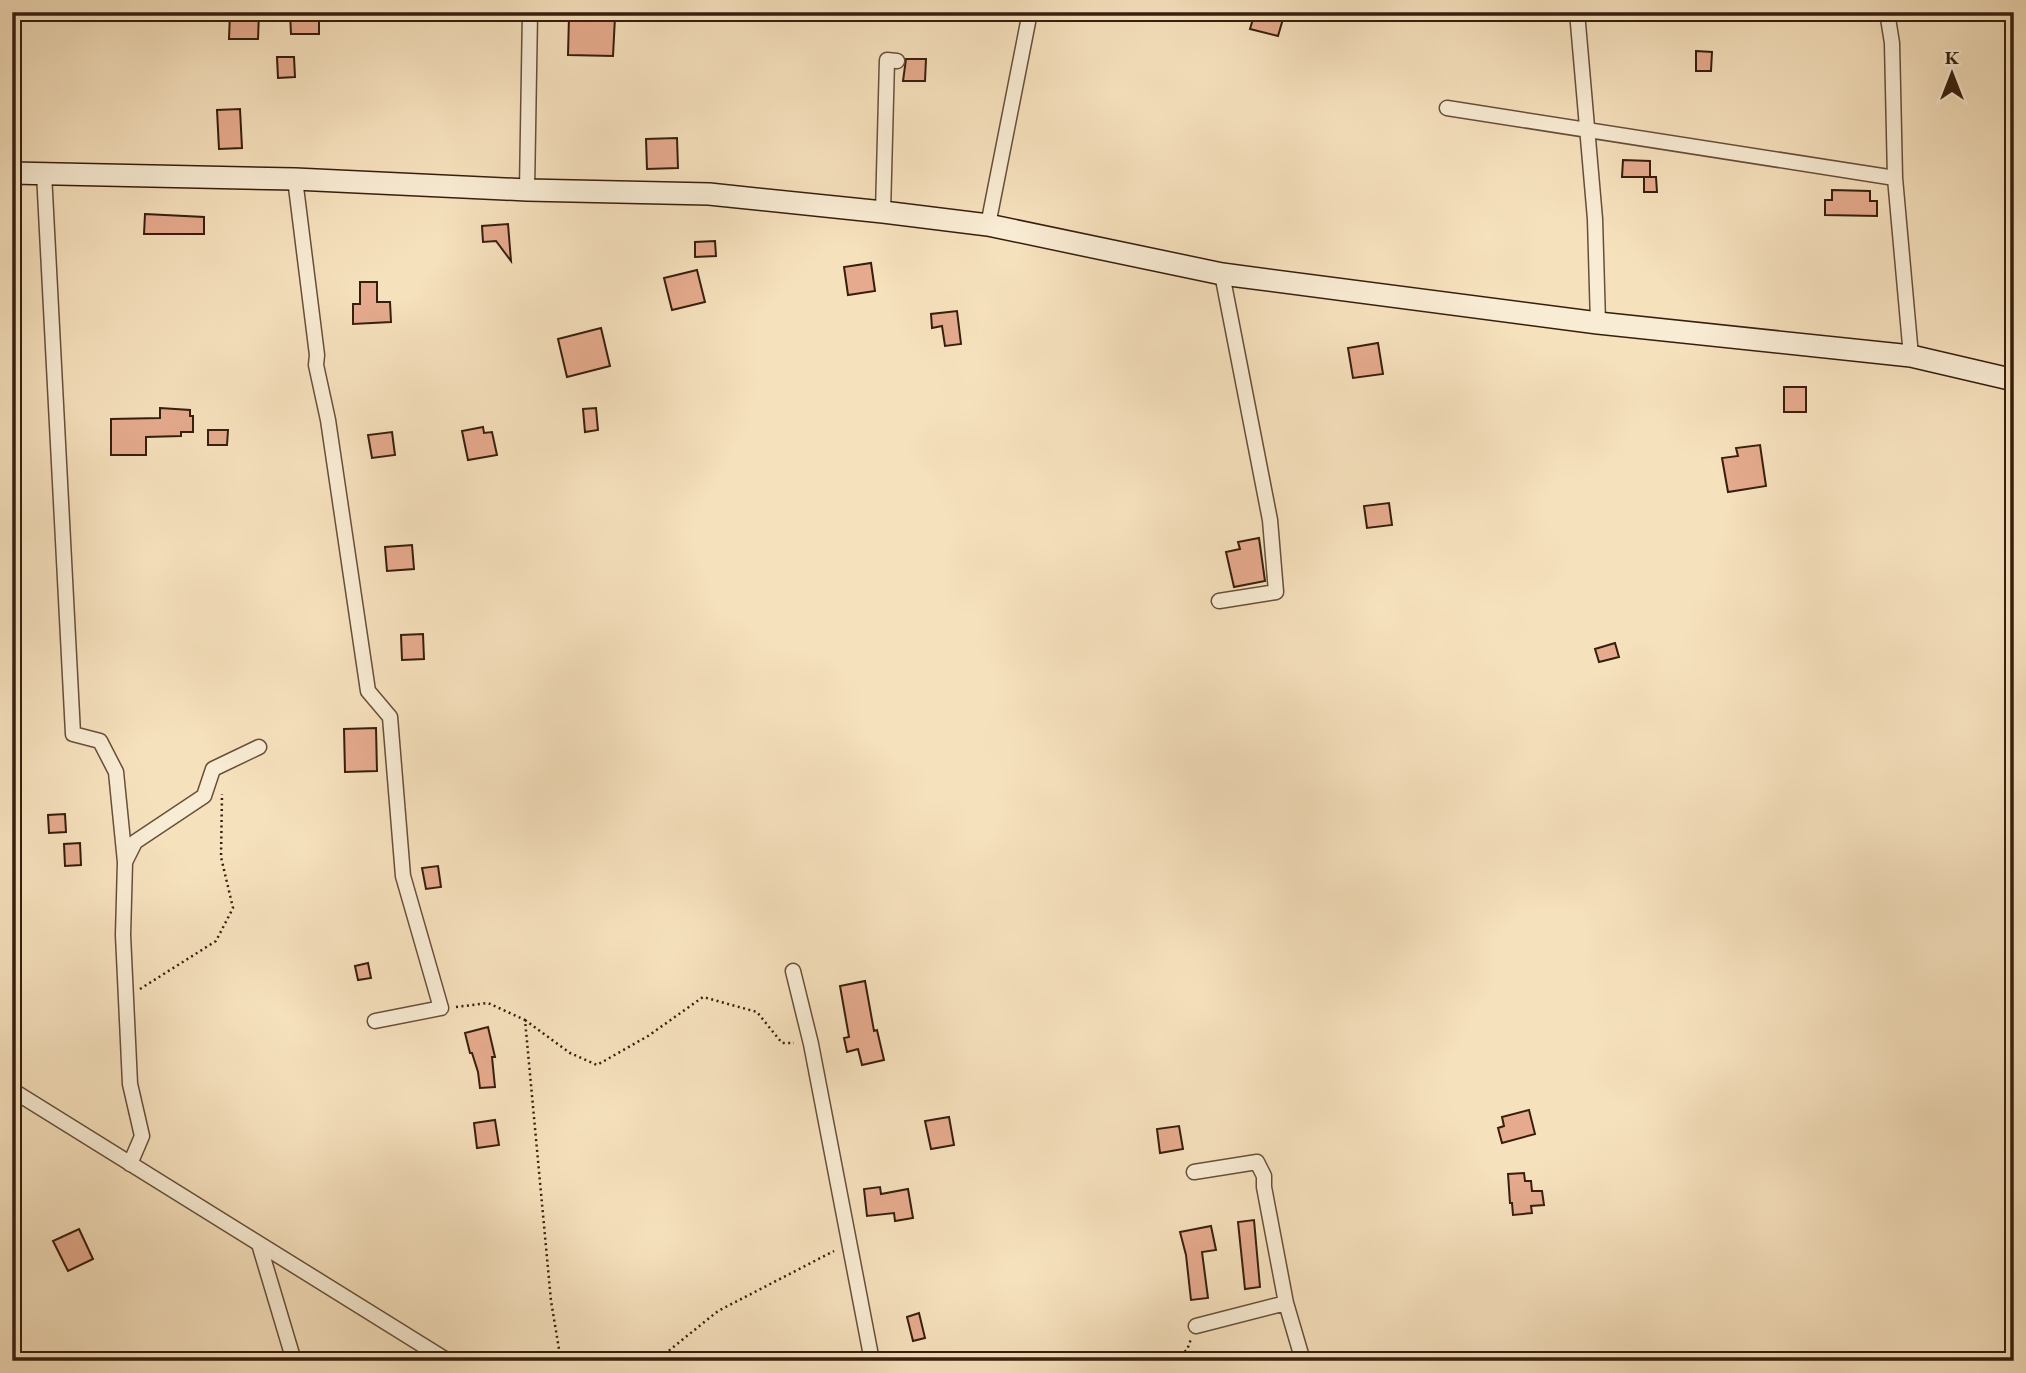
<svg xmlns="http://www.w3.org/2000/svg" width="2026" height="1373" font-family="'EB Garamond',serif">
	<rect width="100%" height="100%" fill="#f6e1bd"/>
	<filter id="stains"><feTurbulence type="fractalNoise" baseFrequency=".00286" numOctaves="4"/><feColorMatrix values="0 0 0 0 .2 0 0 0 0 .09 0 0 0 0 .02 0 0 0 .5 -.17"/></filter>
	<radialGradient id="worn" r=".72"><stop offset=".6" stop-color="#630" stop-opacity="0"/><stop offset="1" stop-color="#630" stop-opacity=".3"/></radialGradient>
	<path fill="#e6ab8e" stroke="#371e0d" stroke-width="2" d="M230,12H259L258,39H229Z
		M290,12H319V34H291Z
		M1255,12H1285L1278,36L1250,29Z
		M569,16L615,17L613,56L568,55Z
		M1696,51L1712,52L1711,71H1696Z
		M277,57H294L295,77L278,78Z
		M906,59H926L925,81H903Z
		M240,109L242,148L219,149L217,110Z
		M677,138L678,168L647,169L646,139Z
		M1623,160L1650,161V177H1622Z
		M1644,177H1656L1657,192H1644Z
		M1832,190L1870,191V201H1877V216L1825,215V200H1832Z
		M145,214L204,217V234H144Z
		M508,224L511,261L496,241L483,242L482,226Z
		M715,241L716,256L695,257V242Z
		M871,263L875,291L848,295L844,267Z
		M697,270L705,302L672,310L664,278Z
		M360,282H377V302H390L391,322L353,324V304H360Z
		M957,311L961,344L945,346L942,326L932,328L931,314Z
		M601,328L610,366L567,377L558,339Z
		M1378,343L1383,374L1353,378L1348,348Z
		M1784,387H1806V412H1784Z
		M160,408L190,410V416H193V432H181V436L146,437V455H111V419L160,418Z
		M596,408L598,430L585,432L583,409Z
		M483,427L484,433L492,432L497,455L468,460L462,431Z
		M208,430H228L227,445H208Z
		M392,432L395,455L372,458L368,435Z
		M1760,445L1766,486L1728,492L1722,458L1738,456L1736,448Z
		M1389,503L1392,525L1367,528L1364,506Z
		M1259,538L1265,581L1234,587L1226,552L1240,549L1238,542Z
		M412,545L414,569L387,571L385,547Z
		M423,634L424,659L402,660L401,635Z
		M1615,643L1619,657L1599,662L1595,649Z
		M376,728L377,771L345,772L344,729Z
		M65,814L66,832L49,833L48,815Z
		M80,843L81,865L65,866L64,844Z
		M438,866L441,887L426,889L422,868Z
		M368,963L371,978L358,980L355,966Z
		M865,981L874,1031L877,1030L884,1060L862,1065L858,1049L847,1052L844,1038L849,1037L840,986Z
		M488,1027L495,1057H492L495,1087L480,1088L478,1072L472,1053H470L465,1033Z
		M1529,1110L1535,1134L1502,1143L1498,1128L1504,1126L1502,1117Z
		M949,1117L954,1145L931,1149L925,1121Z
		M495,1120L499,1145L477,1148L474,1123Z
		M1179,1126L1183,1149L1160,1153L1157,1129Z
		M1524,1173L1525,1181H1531L1532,1191H1542L1544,1205L1531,1206L1532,1213L1513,1215L1512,1203H1510L1508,1174Z
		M880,1187L881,1194L908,1189L913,1218L895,1221L894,1213L867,1216L864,1189Z
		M1254,1220L1260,1287L1245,1289L1238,1222Z
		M1211,1226L1216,1250L1202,1252L1208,1298L1191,1300L1186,1255L1180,1232Z
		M79,1229L93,1259L68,1271L53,1241Z
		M919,1313L925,1338L913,1341L907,1317Z"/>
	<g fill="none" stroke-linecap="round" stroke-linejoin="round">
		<g stroke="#674f39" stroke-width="17">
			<path id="street" d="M1577,12L1595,219L1598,323
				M1887,12L1892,43L1895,178L1911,356
				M1447,108L1895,178
				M44,173L73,734L100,741L116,772L125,862
				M295,179L317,355L316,365L328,420L368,691L390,717L403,876L441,1008L375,1021
				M527,190L530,12
				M883,212L887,60L897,61
				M988,225L1030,12
				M1219,601L1276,592L1270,520L1222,274
				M793,971L811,1044L872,1361
				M12,1090L448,1361
				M130,1164L142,1136L130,1084L123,935L125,862L135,842L204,796L213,769L259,747
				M1194,1172L1257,1162L1264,1176V1187L1286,1303L1303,1361
				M259,1244L294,1361
				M1196,1326L1286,1303"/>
		</g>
		<g stroke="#371e0d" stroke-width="24">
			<path id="secondary" d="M12,173L295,179L527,190L709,194L883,212L988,225L1222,274L1598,323L1911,356L2014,380"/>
		</g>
		<path stroke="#371e0d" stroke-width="2.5" stroke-dasharray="2 3.5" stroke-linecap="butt" d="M140,989L216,941L233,908L221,857L222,794
			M456,1007L488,1003L525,1020L551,1301L561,1361
			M525,1020L570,1053L597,1065L648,1036L703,997L757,1012L782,1043H794
			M656,1361L718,1311L834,1251
			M1171,1361L1187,1350L1191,1339"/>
		<use href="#street" stroke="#f9ecd4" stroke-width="14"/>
		<use href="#secondary" stroke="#f9ecd4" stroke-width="21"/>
	</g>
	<rect width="2026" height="1373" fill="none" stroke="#f6e1bd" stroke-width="42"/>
	<rect x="14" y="14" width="1998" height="1345" fill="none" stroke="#371e0d" stroke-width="3.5"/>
	<rect x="21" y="21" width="1984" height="1331" fill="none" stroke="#371e0d" stroke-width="2"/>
	<g transform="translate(1952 74)" stroke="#f9ecd4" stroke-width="5" paint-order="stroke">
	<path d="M0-5L12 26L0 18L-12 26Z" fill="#371e0d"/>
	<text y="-10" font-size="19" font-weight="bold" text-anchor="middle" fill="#371e0d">K</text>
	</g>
	<rect width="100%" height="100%" filter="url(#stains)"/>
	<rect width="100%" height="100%" fill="url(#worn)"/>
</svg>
